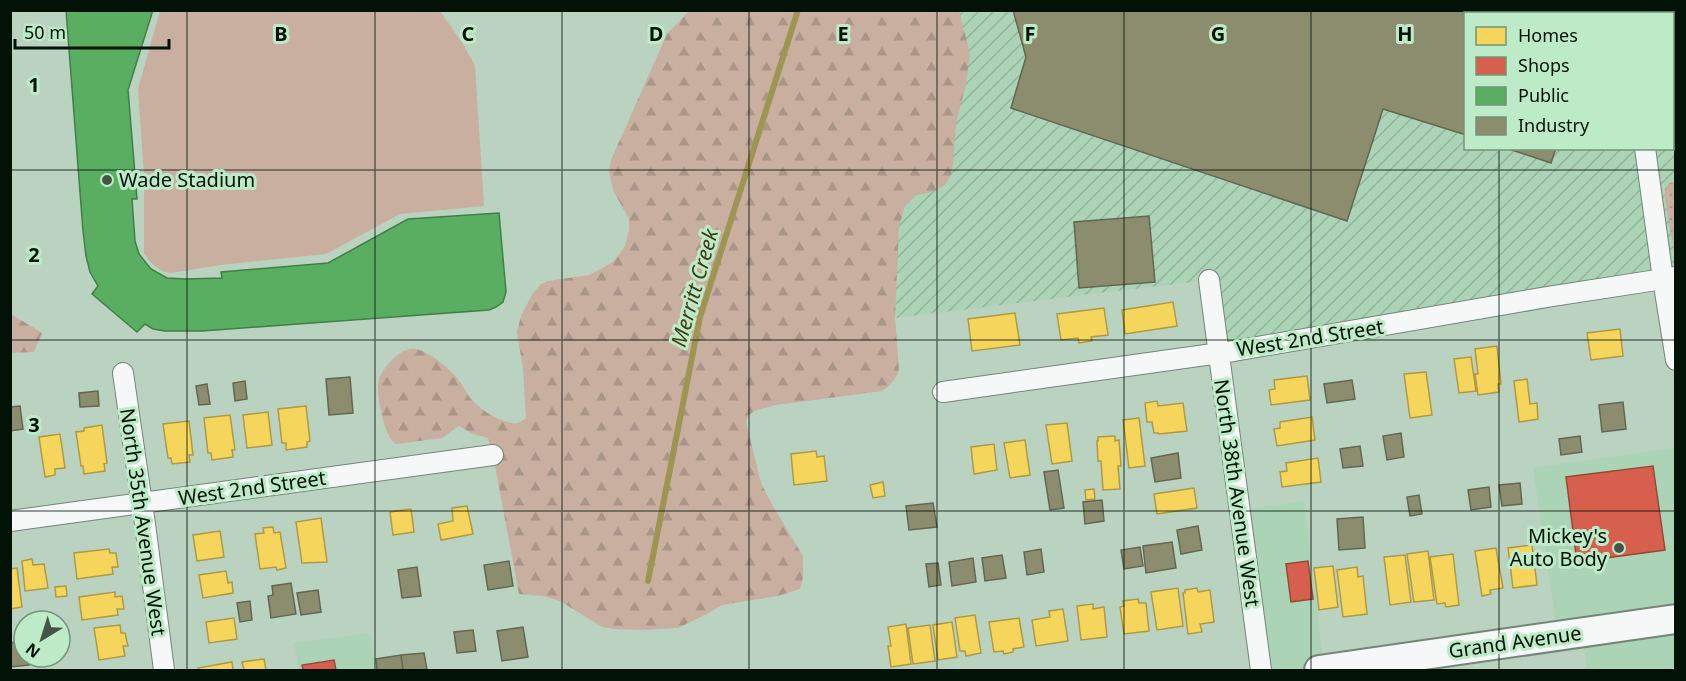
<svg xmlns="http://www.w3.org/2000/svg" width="1686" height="681" font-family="'Noto Sans',sans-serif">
	<defs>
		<pattern id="industrial-furrows" width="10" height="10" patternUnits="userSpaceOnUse" patternTransform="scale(1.5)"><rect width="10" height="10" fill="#abd3b5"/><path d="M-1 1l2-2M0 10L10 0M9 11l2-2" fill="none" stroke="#92b49a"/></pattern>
		<pattern id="grass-dots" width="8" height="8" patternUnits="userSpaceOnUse" patternTransform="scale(1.5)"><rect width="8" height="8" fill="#c8afa0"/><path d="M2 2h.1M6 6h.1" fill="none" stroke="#aa9688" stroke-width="1.8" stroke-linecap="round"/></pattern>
		<pattern id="forest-firs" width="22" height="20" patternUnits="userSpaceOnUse" patternTransform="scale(1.5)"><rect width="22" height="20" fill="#c8afa0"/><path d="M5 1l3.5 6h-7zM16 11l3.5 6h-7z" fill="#aa9688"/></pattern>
	</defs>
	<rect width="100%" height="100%" fill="#bad2c0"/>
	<path fill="#abd3b5" d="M1675,448V670H1587L1582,633L1558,636L1533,468Z
		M1304,501L1324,670H1261L1240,511Z
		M370,633L376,670H299L294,643Z"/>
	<path fill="url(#industrial-furrows)" d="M798,11H1626V13L1466,14V148H1672L1673,63H1675V360L1663,282L1218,352L1209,280L895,318L700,317Z"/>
	<path fill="url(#grass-dots)" d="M1675,182H1676L1675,250C1672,244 1665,200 1665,192C1665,187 1666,187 1669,183Z"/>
	<path fill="url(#forest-firs)" d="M689,11H959L970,53L966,84L956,123L953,164L951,175L945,185L933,192L916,195L905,206L899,227L895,318L899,370C896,379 891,385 882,391L776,405L754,411L748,416L746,422L761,483L774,508L803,556V577L800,589L778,596L722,605L707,614L678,628L641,630L614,629L602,627L560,601L543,596L519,594L493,455L488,438L473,434L459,426L442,438L396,444C384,437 375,393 379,379C384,366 401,346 416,349C430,352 452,370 460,382C465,388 467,395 473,401C482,411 500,422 513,423C518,424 522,421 526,418L523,369L517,332L521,316L533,293L541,284L548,281L589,275L606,266L614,261L625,246L629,230V219L613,190L609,172L611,160L667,34Z
		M11,314L42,333L34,352L11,353Z"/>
	<path fill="#c8afa0" d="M160,11H440L463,44L475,66L484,206L400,214L326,254L221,265L171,273C159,272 150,263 144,253V175L138,89Z"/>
	<path fill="#f6d55c" stroke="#ad9a42" stroke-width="1.5" d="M1173,302L1177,326L1125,334L1122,310Z
		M1104,308L1108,335L1091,337L1092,341L1079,343L1078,338L1061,340L1057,314Z
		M1015,313L1020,345L972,351L968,319Z
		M1620,329L1623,356L1591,360L1587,333Z
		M1497,346L1501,384H1498L1499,392L1478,395L1475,374H1478L1475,349Z
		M1471,357L1476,391L1459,393L1454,359Z
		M1426,372L1432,415L1410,418L1404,374Z
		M1307,376L1310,400L1271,405L1269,390L1275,389L1274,380Z
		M1527,379L1530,404L1537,403L1538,419L1519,422L1514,381Z
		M1157,401L1158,406L1183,403L1187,431L1159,434L1158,433H1154L1152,422H1147L1145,403Z
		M306,406L310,441L307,442V447L286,450V443H282L278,409Z
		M268,412L272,445L247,448L243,415Z
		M230,415L235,450H232L233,457L212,460L211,453H208L204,418Z
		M1312,417L1315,440L1277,446L1274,429L1280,428V422Z
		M1139,418L1145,466L1129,468L1123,420Z
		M189,421L193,455H189L190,462L172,464L171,458H168L163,424Z
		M1067,423L1072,461L1052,464L1046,425Z
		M102,425L107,463L104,464L105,471L84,474L83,466H81L76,432L84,431V428Z
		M60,434L65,468L55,469V475L45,477L39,437Z
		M1115,436V441L1119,440L1121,466H1118L1120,489L1103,490L1101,461H1098L1097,441H1098V437Z
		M1025,440L1030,475L1010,478L1004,443Z
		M994,444L997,470L974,474L971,447Z
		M816,451L817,457L824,456L827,481L794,485L791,454Z
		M1318,458L1321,482L1282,487L1280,472L1287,471L1286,463Z
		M883,482L885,496L873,498L870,485Z
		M1194,488L1197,508L1157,514L1154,494Z
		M1094,489L1095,499L1086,500L1085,490Z
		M467,506L473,534L441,540L438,524L453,521L452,508Z
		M411,509L414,532L393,535L390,512Z
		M321,518L327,562L302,563L296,522Z
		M273,527L274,533L280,532L286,568L277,570L276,567L260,569L255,534L264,533L263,528Z
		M220,531L224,557L197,561L193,535Z
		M1532,545L1537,585L1513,588L1508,548Z
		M1496,548L1503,588L1490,590L1491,594L1482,596L1475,551Z
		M109,549L110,553H116L118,567H112L113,574L77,579L74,553Z
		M1428,551L1434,600L1414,602L1407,554Z
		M1453,554L1459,605L1446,607L1445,603L1437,604L1430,557Z
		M1405,555L1411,602L1390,605L1384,557Z
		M32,559L33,565L44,564L48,588L25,591L22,561Z
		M1333,566L1338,607L1319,610L1314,568Z
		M1357,567L1358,577L1363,576L1367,614L1343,617L1337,570Z
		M17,568L22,607L10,609V569Z
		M226,571L228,583L232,582L233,593L203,598L199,575Z
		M66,586L67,596L56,597L55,587Z
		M1178,588L1183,626L1157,630L1151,592Z
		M1197,588L1198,592L1210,590L1214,622L1200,624L1202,632L1188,634L1183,593H1185V590Z
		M115,592V597L122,596L124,609H117L118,615L82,620L79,597Z
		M1138,599L1139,603H1146L1149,631L1124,634L1120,607L1124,606L1123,601Z
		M1093,604V609L1104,607L1107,637L1081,640L1077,606Z
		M1063,609L1068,641L1036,646L1032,620L1050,617L1049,611Z
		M975,615L981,653L966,656L965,651H960L955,618Z
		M234,618L237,639L209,643L206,622Z
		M1019,618L1024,647L1013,649V652L1004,654L1003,651L994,652L989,622Z
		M952,622L957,657L938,660L933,625Z
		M906,624L911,664L891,667L888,646H891L888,627Z
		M120,625L121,633H125L128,646H123L125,656L99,660L94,628Z
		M930,625L935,661L913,664L908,628Z
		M264,659L266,670H244L242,662Z
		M232,662L233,670H199L198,668Z"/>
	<path fill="#d6604d" stroke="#974938" stroke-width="1.5" d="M1653,466L1665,550L1577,562L1566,477Z
		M1308,561L1313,599L1291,602L1286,564Z
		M334,660L336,670H303L302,665Z"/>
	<path fill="#5aae61" stroke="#407f46" stroke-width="1.5" d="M66,10H153L128,90L137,199H132L135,241L139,254L151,269L167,278L186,279L222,278L221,272L328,263L408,219L499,213L506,292L503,302L496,307L489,310L202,331H165L153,329L145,324L137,332L92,294L98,286L90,272L86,256L83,231Z"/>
	<path fill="#8c8c6e" stroke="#63674f" stroke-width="1.5" d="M1013,10H1573L1574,14H1466V135L1383,109L1347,221L1011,108L1026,57Z
		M1506,148H1556L1551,163Z
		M1149,216L1155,282L1079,288L1074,222Z
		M350,377L353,413L329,415L326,379Z
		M1352,380L1355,399L1327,403L1324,384Z
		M245,381L247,399L235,401L233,383Z
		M207,384L210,404L199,405L196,386Z
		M98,391L99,406L80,407L79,393Z
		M1623,402L1626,429L1602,432L1599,405Z
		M20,406L23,429L10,431V407Z
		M1401,433L1404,457L1387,460L1383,436Z
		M1580,436L1582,452L1561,455L1559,439Z
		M1360,446L1363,466L1343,468L1340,449Z
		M1178,453L1181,478L1155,482L1151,458Z
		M1058,470L1064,508L1050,510L1044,472Z
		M1520,483L1522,504L1502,506L1499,485Z
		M1489,487L1491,507L1471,510L1468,490Z
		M1419,495L1422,514L1410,516L1407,497Z
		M1102,500L1104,521L1085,524L1083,502Z
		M933,503L937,527L909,530L906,506Z
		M1363,517L1365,548L1339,550L1337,519Z
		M1198,526L1202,550L1181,554L1177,530Z
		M1172,542L1176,568L1146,573L1143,546Z
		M1140,547L1143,566L1124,569L1121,550Z
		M1041,549L1044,572L1027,575L1024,552Z
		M1002,555L1006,578L985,581L982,558Z
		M973,558L976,582L952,586L949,562Z
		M509,561L513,586L488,590L484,565Z
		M938,563L941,585L929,587L926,564Z
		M417,567L421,596L402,598L398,570Z
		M291,583L296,614L271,618L268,596L273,595L272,586Z
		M318,590L321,612L301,615L297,593Z
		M250,601L252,620L240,622L237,603Z
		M523,627L528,657L502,661L497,631Z
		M473,630L476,651L457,653L454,632Z
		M24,641V657H28L29,665L10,667V643Z
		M424,653L427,670H403L401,655Z
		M401,655L403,670H377L376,659Z"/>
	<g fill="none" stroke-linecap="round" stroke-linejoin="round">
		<path stroke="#9f9553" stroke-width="6" d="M648,581L700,317L798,10"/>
		<g stroke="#748678" stroke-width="22">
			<path id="street" d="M1626,10V14
				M1645,148L1663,279L1676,360
				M1209,280L1261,670
				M123,373L145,524L164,670
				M943,392L1234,351L1547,297L1676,277
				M10,521L493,455"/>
		</g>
		<g stroke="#748678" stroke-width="32">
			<path id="secondary" d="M1319,670L1676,619"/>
		</g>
		<use href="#street" stroke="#f5f8f6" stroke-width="20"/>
		<use href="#secondary" stroke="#f5f8f6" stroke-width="28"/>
	</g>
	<path fill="none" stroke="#031207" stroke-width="1.5" stroke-opacity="0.55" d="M187,10V670M375,10V670M562,10V670M749,10V670M937,10V670M1124,10V670M1311,10V670M1499,10V14M1499,148V670M10,170H1676M10,340H1676M10,511H1676"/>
	<g fill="#435548" stroke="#bdebc7" stroke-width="2">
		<circle cx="107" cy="180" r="6"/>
		<circle cx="1619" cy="548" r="6"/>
	</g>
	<g text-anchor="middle" stroke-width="6" stroke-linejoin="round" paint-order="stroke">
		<g font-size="20" fill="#031207" stroke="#bdebc7" text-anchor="start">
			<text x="119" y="187">Wade Stadium</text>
			<text x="1607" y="543" text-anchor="end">Mickey's<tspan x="1607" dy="23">Auto Body</tspan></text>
		</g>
		<g font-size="20" fill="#031207" stroke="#bdebc7">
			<text transform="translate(1310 338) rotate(-9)" y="7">West 2nd Street</text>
			<text transform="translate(252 488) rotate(-8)" y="7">West 2nd Street</text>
			<text transform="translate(1237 493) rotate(82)" y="7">North 38th Avenue West</text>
			<text transform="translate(143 522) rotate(82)" y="7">North 35th Avenue West</text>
			<text transform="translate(1515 642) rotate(-8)" y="7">Grand Avenue</text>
		</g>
		<g font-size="21" font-style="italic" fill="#453a16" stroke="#bdebc7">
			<text transform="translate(695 288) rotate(-74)" y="7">Merritt Creek</text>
		</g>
	</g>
	<g font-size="20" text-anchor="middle" font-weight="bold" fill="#031207" stroke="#bdebc7" stroke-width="6" stroke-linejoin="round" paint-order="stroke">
		<text x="281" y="41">B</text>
		<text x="468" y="41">C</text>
		<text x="656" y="41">D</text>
		<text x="843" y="41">E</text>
		<text x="1030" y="41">F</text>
		<text x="1218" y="41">G</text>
		<text x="1405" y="41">H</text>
		<text x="34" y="92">1</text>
		<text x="34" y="262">2</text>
		<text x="34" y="432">3</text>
	</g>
	<rect width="1686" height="681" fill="none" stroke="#031207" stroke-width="24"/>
	<rect x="1464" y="12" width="210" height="138" fill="#bdebc7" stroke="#73947a" stroke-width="1.5"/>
	<rect x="1476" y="27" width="30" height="18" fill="#f6d55c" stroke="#73947a" stroke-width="1.5"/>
	<text x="1518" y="42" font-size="18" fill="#031207">Homes</text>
	<rect x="1476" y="57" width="30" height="18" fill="#d6604d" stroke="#73947a" stroke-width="1.5"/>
	<text x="1518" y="72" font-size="18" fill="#031207">Shops</text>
	<rect x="1476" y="87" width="30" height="18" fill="#5aae61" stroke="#73947a" stroke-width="1.5"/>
	<text x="1518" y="102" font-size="18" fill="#031207">Public</text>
	<rect x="1476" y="117" width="30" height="18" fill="#8c8c6e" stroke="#73947a" stroke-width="1.5"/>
	<text x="1518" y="132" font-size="18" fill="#031207">Industry</text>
	<g transform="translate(42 639) rotate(218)"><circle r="28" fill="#bdebc7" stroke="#73947a" stroke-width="1.5"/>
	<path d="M0-4.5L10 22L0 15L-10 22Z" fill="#435548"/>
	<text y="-9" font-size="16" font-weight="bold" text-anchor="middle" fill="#031207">N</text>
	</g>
	<path d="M15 39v9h154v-9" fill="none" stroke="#031207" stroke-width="3"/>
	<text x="24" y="39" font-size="18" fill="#031207" stroke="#bdebc7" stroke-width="4.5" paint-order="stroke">50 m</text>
</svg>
